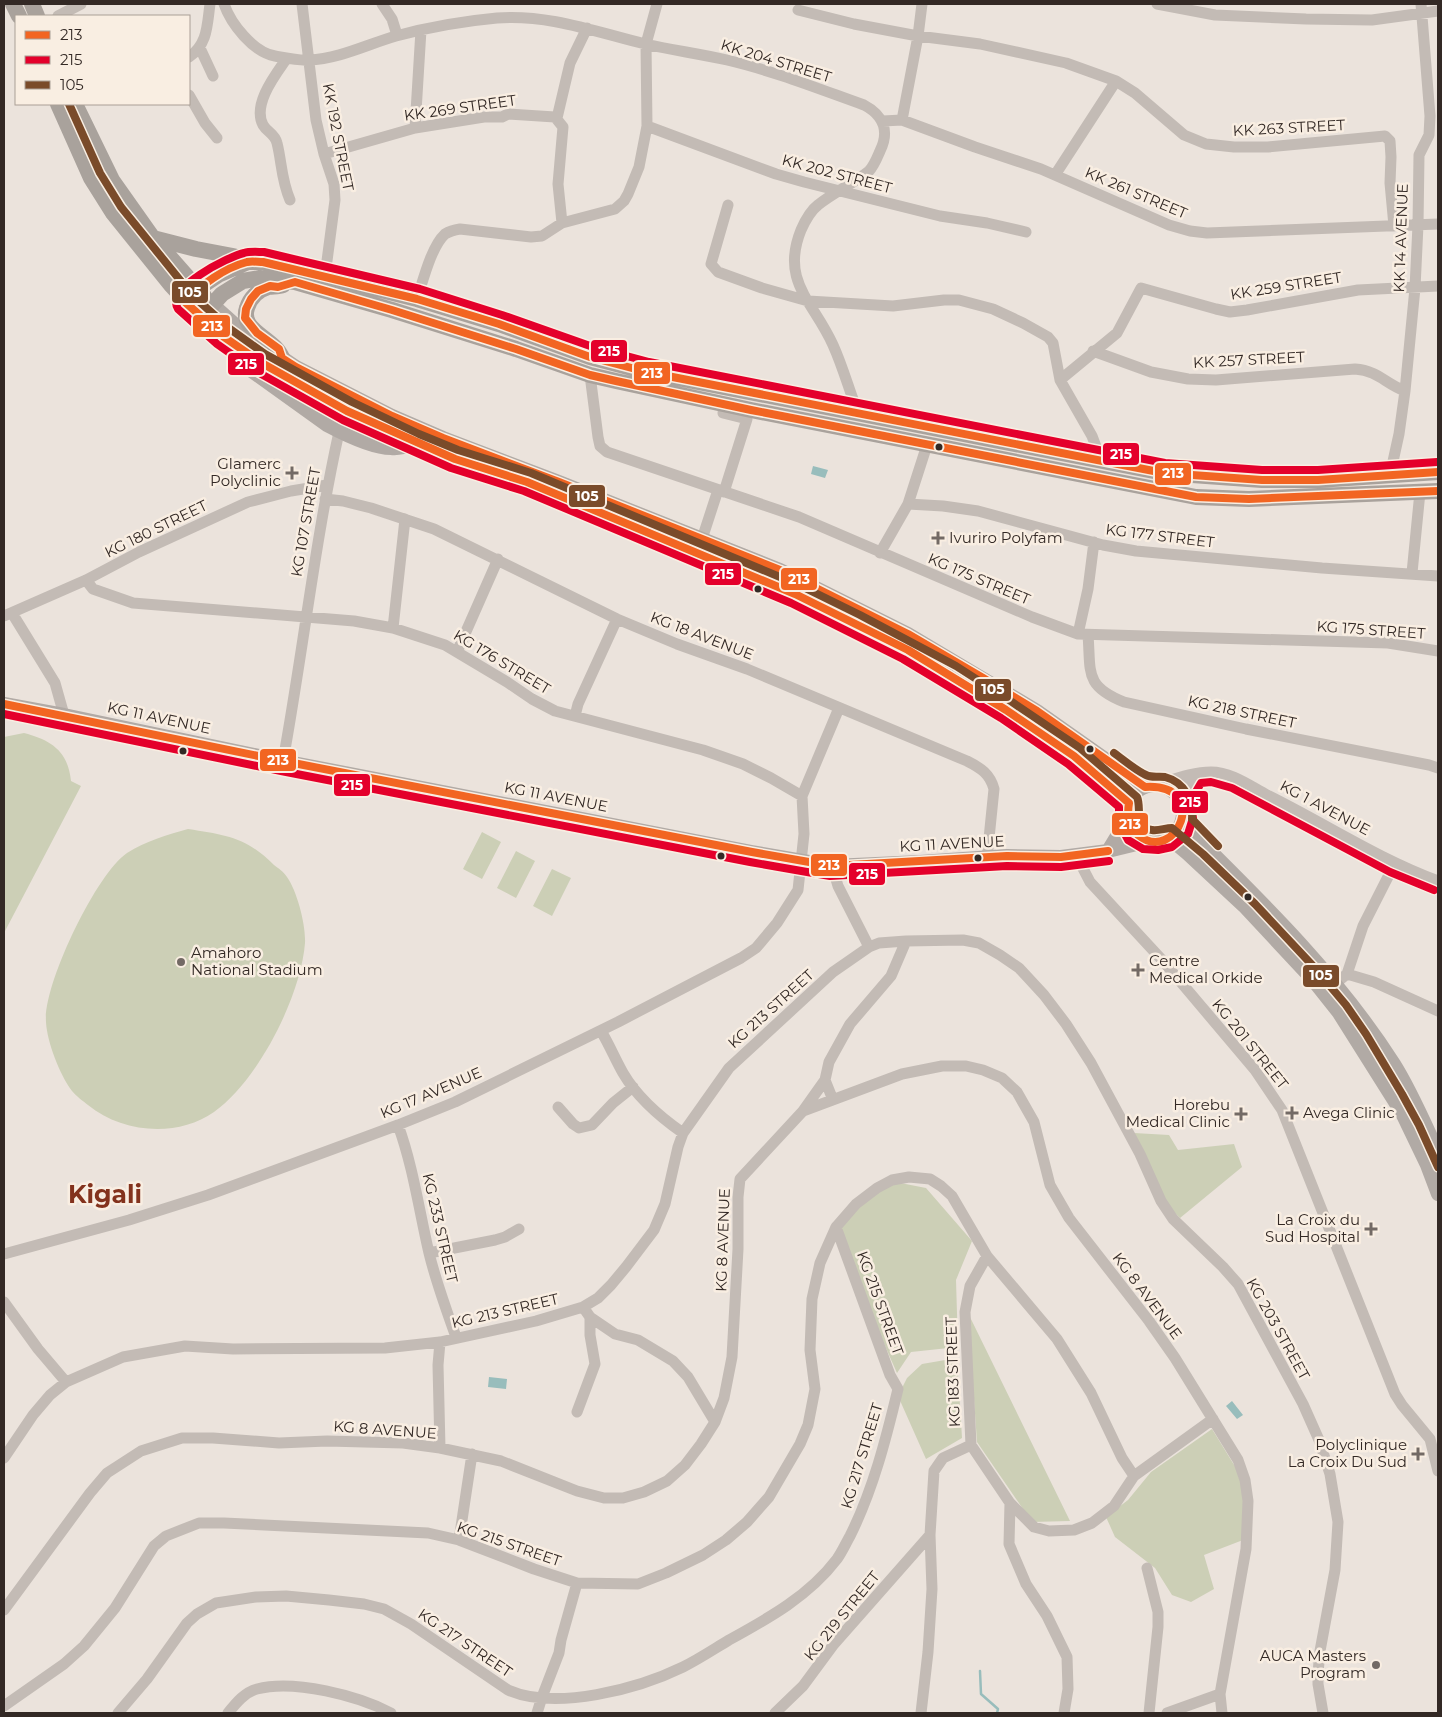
<svg xmlns="http://www.w3.org/2000/svg" width="1442" height="1717" font-family="Montserrat,sans-serif">
	<rect width="100%" height="100%" fill="#ebe3dc"/>
	<path fill="#cccfb6" d="M24,733C51,740 68,751 71,781L81,786L4,933V737Z
		M188,829C226,835 246,837 274,865C278,868 284,872 287,877C297,891 306,925 305,943C301,996 258,1081 214,1112C177,1138 122,1133 88,1105C83,1101 76,1096 72,1091C60,1075 47,1042 46,1022C43,985 96,874 127,853C146,841 167,835 188,829Z
		M482,832L501,842L482,879L463,869Z
		M516,851L535,861L516,898L497,888Z
		M552,869L571,878L552,916L533,906Z
		M1134,1133L1169,1135L1178,1150L1234,1144L1242,1167L1180,1218L1164,1203Z
		M885,1180L926,1188L972,1241L956,1280L958,1347L911,1352L897,1373L834,1231Z
		M968,1313L1070,1521L1032,1522L977,1442Z
		M957,1358L962,1438L926,1459L898,1396L907,1378L922,1364Z
		M1212,1429L1239,1473L1249,1504L1243,1540L1204,1555L1214,1589L1191,1602L1172,1595L1155,1568L1115,1537L1106,1517L1128,1500L1151,1472Z"/>
	<path fill="#98bdbc" d="M813,466L828,470L825,478L811,474Z
		M489,1377L507,1379L506,1389L488,1387Z
		M1232,1401L1243,1415L1237,1419L1226,1406Z"/>
	<g fill="none" stroke-linecap="round" stroke-linejoin="round">
		<path stroke="#98bdbc" stroke-width="2.5" d="M980,1671L981,1694L998,1709L997,1713"/>
		<path stroke="#c3bbb5" stroke-width="11" d="M224,4C231,24 253,52 275,56C286,58 299,61 309,60C339,59 368,44 396,36C429,27 464,21 497,18C548,14 596,32 645,44C672,50 700,54 727,60C774,71 819,89 864,105C883,115 890,131 880,151C877,158 874,166 869,171C853,184 834,192 818,205C810,211 805,221 801,230C780,282 814,302 833,345C843,367 849,390 858,413
			M302,4L316,120L324,154L334,184L335,200L325,276
			M382,4L392,19L397,35
			M1157,4L1215,15L1306,19L1372,20L1438,11
			M798,10L854,24L918,36L980,44L1066,63L1116,81L1135,93L1184,135L1206,144L1234,147H1268L1385,136L1390,141L1391,157L1390,183L1394,226
			M58,16L81,4
			M200,48L213,76
			M189,57C208,44 207,25 210,4
			M287,58C276,74 252,104 263,125C267,132 275,134 277,143C282,163 281,179 290,200
			M189,95L205,123L217,138
			M557,118L570,63L587,28
			M902,120L918,36L922,4
			M883,121L902,120L975,147L1041,169L1169,225L1190,231L1207,233L1438,224
			M647,126L776,174L804,182L940,216L987,223L1026,232
			M415,128L421,30
			M324,154L415,128L484,117H502L508,114L555,117L563,127L558,184L562,223
			M1055,175L1116,81
			M728,205L711,264L718,272L762,288L808,301L893,306L944,300H959L993,309L1023,323L1048,337L1053,343L1060,380L1092,436L1101,460
			M417,299C423,281 431,247 445,234C450,231 454,230 460,229L531,237L542,236L562,223L615,209L624,201L628,194L639,167L647,126L646,44L657,4
			M1093,351L1151,372L1188,379L1216,380L1355,369C1379,371 1384,383 1405,391
			M590,375L598,437L600,446L607,452L799,517L1032,617L1078,634L1388,643L1438,651
			M1060,380L1117,333L1141,288L1216,309L1230,312L1247,310L1358,290L1438,286
			M1390,475L1399,434L1405,391L1415,288L1418,225L1419,155L1429,135L1430,116L1421,4
			M724,492L747,419L723,413L725,404
			M325,499L343,501L371,508L434,529L617,619L677,644L747,669L967,761C981,768 990,774 994,789L987,858
			M908,504L943,506L978,511L1103,545L1136,551L1322,568L1438,576
			M702,539L718,490
			M880,553L908,504L927,445
			M1412,573L1420,492
			M86,580L93,589L133,603L354,621L393,628L445,645L507,682L532,699L555,711L703,750L743,764L771,778L802,796
			M12,613L55,683L64,715
			M4,616L86,580L139,552L248,502L291,491L327,485
			M393,628L405,519
			M1078,634L1088,589L1094,542
			M1088,635C1091,672 1084,686 1124,702L1246,729L1429,765L1438,768
			M457,652L498,559
			M575,716L578,704L617,619
			M283,761C303,651 315,541 339,432
			M1151,786C1170,781 1191,772 1211,772C1231,772 1250,786 1267,795C1324,823 1378,859 1438,881
			M1180,800L1195,774
			M1076,855L1090,882L1163,961L1255,1070L1282,1110L1395,1394L1402,1405L1430,1439L1438,1471
			M832,866L838,886L869,947
			M1347,974L1374,982L1438,1011
			M1336,983L1347,974L1363,926L1395,863
			M601,1031C609,1044 615,1059 623,1073C637,1097 660,1117 683,1133
			M833,1100L825,1080L829,1062L850,1024L891,976L906,941
			M558,1107L573,1124L579,1128L592,1125L613,1103L633,1087
			M803,1111L825,1080
			M398,1125C413,1166 419,1210 429,1253C436,1282 446,1309 456,1337
			M429,1253L495,1240L505,1237L519,1229
			M4,1254L129,1220L208,1195L398,1125L455,1102L618,1022L741,958L756,948L777,923L798,890L804,834L802,796L839,708
			M4,1302L38,1349L66,1382
			M583,1307L590,1317L615,1334L638,1340L673,1361L688,1377L715,1422
			M440,1342L438,1365L440,1448
			M577,1412L595,1364L590,1335V1317
			M971,1445L1010,1503L1034,1527L1049,1531L1074,1530L1092,1523L1114,1506L1134,1476L1213,1419
			M971,1445L965,1312L970,1286L987,1256
			M4,1458L33,1415L50,1395L66,1382L123,1357L185,1346L233,1349L385,1348L440,1342L536,1321L583,1307L598,1298L611,1285L626,1267L654,1230L665,1204L678,1147L683,1133L729,1068L833,972L869,947L879,943L906,941L963,940L979,943L1000,955L1019,968L1044,995L1066,1024L1091,1063L1140,1154L1161,1201L1173,1219L1223,1267L1238,1284L1303,1404L1319,1440L1330,1474L1338,1522L1335,1570L1320,1651L1318,1673V1684L1323,1713
			M1010,1503L1009,1544L1026,1584L1047,1616L1067,1657L1068,1689L1064,1713
			M459,1540L472,1454
			M1147,1568L1158,1612V1627L1149,1713
			M4,1610L90,1493L107,1473L141,1451L182,1438H213L279,1443L327,1441L403,1443L440,1448L501,1461L577,1491L604,1498H623L644,1492L667,1481L685,1465L701,1444L715,1422L724,1398L732,1357L738,1249V1197L740,1179L803,1111L902,1074L942,1066H966L983,1070L1002,1078L1017,1092L1034,1122L1050,1185L1069,1218L1149,1321L1175,1358L1238,1460L1245,1480L1248,1501L1246,1549L1220,1694L1222,1713
			M4,1706L64,1664L84,1646L115,1608L154,1546L166,1536L199,1523H224L428,1533L459,1540L534,1569L577,1583L638,1584L666,1573L703,1555L726,1540L747,1522L769,1497L800,1444L808,1425L815,1389L810,1350L812,1299L820,1263L836,1227L856,1204L877,1188L892,1180L909,1177L930,1179L941,1186L952,1196L987,1256L1057,1339L1091,1393L1122,1458L1134,1476
			M118,1713L147,1679L187,1623L197,1614L216,1603L256,1597L286,1596L329,1600L364,1604L384,1609L411,1624L508,1690C556,1711 638,1689 683,1667C699,1659 714,1649 729,1640C769,1618 809,1596 837,1559C842,1552 846,1543 850,1536C873,1490 886,1439 898,1389L890,1375L836,1227
			M228,1713C236,1703 245,1692 257,1689C294,1679 359,1696 391,1713
			M537,1713L542,1697L559,1653L561,1640L577,1583
			M775,1713L803,1686L834,1644L930,1535
			M921,1713L928,1652L932,1589L930,1535L934,1471L943,1458L971,1445
			M1167,1713L1220,1694"/>
		<path stroke="#b1aaa5" stroke-width="14" d="M212,304L240,329L296,367L392,416L443,438L559,482L780,570L908,634L1037,711L1145,787
			M201,317L224,337L260,362L347,411L455,459L527,482L795,594L908,650L1006,710L1074,756L1129,803
			M229,344L239,360L246,367L327,425C344,434 372,448 391,448C400,449 407,446 415,443
			M4,704L64,715L283,761L752,852L832,866L920,862L1007,856L1061,857L1108,851L1149,841
			M1127 813a28 28 0 1 1 56 0a28 28 0 1 1-56 0Z
			M1182,823C1258,898 1336,973 1394,1064C1411,1091 1424,1122 1438,1152
			M1169,838L1187,853L1244,906L1312,979L1339,1013L1402,1113L1427,1165L1438,1194
			M1108,851L1128,818"/>
		<path stroke="#a9a29c" stroke-width="16" d="M13,4L19,16
			M32,4L37,16
			M58,104L91,178L113,213L171,285L201,317L222,294L243,281L260,278L295,282L392,310L516,349L590,375L616,381L751,410L1196,497L1249,499L1438,491
			M75,104L112,180L153,238L204,296
			M153,238L196,249L233,256L248,262
			M185,302L197,289L218,275L248,262H263L325,276L417,299L499,324L590,357L647,372L1164,473L1262,480H1318L1438,472
			M282,358C275,338 239,331 247,308C250,298 258,290 268,287C273,286 278,287 283,285"/>
		<g stroke="#f9eee2" stroke-width="11">
			<path id="bus-1" d="M1438,472L1318,480H1262L1164,473L647,372L590,357L499,324L417,299L263,262C258,262 252,261 247,262C224,268 201,285 185,302L224,337L260,362L347,411L455,459L527,482L795,594L908,650L1006,710L1074,756L1129,803C1127,815 1128,826 1138,835C1176,866 1212,783 1145,787L1037,711L983,678L908,634L780,570L559,482L443,438L392,416L296,367L282,358L279,349L257,333L245,318L246,309L251,299L258,291L270,286L278,287L295,282L392,310L516,349L590,375L616,381L751,410L1196,497L1249,499L1438,491
				M4,704L283,761L752,852L832,866L1007,856L1061,857L1108,851"/>
		</g>
		<g stroke="#f9eee2" stroke-width="11">
			<path id="bus-2" d="M4,714L281,771L750,862L830,876L1007,866L1061,867L1109,861
				M1434,890L1390,872L1232,788L1211,782L1201,783L1190,802L1193,818L1188,834L1172,847L1158,850L1143,849L1128,840L1119,823V807L1068,764L1001,718L903,659L791,603L524,491L451,468L343,420L254,370L217,344L178,309C165,288 228,257 244,253C250,251 258,252 264,252L420,289L502,315L593,347L649,362L1165,463L1262,470H1318L1437,462"/>
		</g>
		<g stroke="#f9eee2" stroke-width="11">
			<path id="bus-3" d="M69,104L100,173L121,207L192,295L230,329L265,354L352,402L419,434L458,450L531,473L799,585L860,615L956,666L1012,702L1080,748L1137,797C1142,808 1133,827 1152,830C1159,831 1165,828 1172,828L1203,854L1255,904L1314,967L1346,1005L1366,1034L1402,1094L1419,1125L1438,1167
				M1114,753C1124,760 1135,770 1146,775C1151,778 1159,776 1165,777C1184,782 1194,800 1192,819L1218,846"/>
		</g>
		<use href="#bus-1" stroke="#f26522" stroke-width="8"/>
		<use href="#bus-2" stroke="#e4002b" stroke-width="8"/>
		<use href="#bus-3" stroke="#7a4b2a" stroke-width="8"/>
	</g>
	<g fill="#332925" stroke="#f9eee2" stroke-width="2">
		<circle cx="939" cy="447" r="4.5"/>
		<circle cx="758" cy="589" r="4.5"/>
		<circle cx="1090" cy="749" r="4.5"/>
		<circle cx="183" cy="751" r="4.5"/>
		<circle cx="721" cy="856" r="4.5"/>
		<circle cx="978" cy="858" r="4.5"/>
		<circle cx="1248" cy="897" r="4.5"/>
	</g>
	<g fill="#736a65" stroke="#f9eee2" stroke-width="2">
		<path d="M289.5 465.5h5v5h5v5h-5v5h-5v-5h-5v-5h5z"/>
		<path d="M935.5 530.5h5v5h5v5h-5v5h-5v-5h-5v-5h5z"/>
		<circle cx="181" cy="962" r="5"/>
		<path d="M1135.5 962.5h5v5h5v5h-5v5h-5v-5h-5v-5h5z"/>
		<path d="M1289.5 1105.5h5v5h5v5h-5v5h-5v-5h-5v-5h5z"/>
		<path d="M1238.5 1106.5h5v5h5v5h-5v5h-5v-5h-5v-5h5z"/>
		<path d="M1368.5 1221.5h5v5h5v5h-5v5h-5v-5h-5v-5h5z"/>
		<path d="M1415.5 1446.5h5v5h5v5h-5v5h-5v-5h-5v-5h5z"/>
		<circle cx="1376" cy="1665" r="5"/>
	</g>
	<g text-anchor="middle" stroke-width="5" stroke-linejoin="round" paint-order="stroke">
		<g font-size="15" fill="#332925" stroke="#f9eee2">
			<text transform="translate(776 61) rotate(17)" y="5">KK 204 STREET</text>
			<text transform="translate(460 108) rotate(-8)" y="5">KK 269 STREET</text>
			<text transform="translate(1289 128) rotate(-3)" y="5">KK 263 STREET</text>
			<text transform="translate(338 137) rotate(79)" y="5">KK 192 STREET</text>
			<text transform="translate(837 174) rotate(15)" y="5">KK 202 STREET</text>
			<text transform="translate(1136 193) rotate(23)" y="5">KK 261 STREET</text>
			<text transform="translate(1401 238) rotate(-88)" y="5">KK 14 AVENUE</text>
			<text transform="translate(1286 286) rotate(-9)" y="5">KK 259 STREET</text>
			<text transform="translate(1249 360) rotate(-3)" y="5">KK 257 STREET</text>
			<text transform="translate(306 522) rotate(-80)" y="5">KG 107 STREET</text>
			<text transform="translate(156 529) rotate(-26)" y="5">KG 180 STREET</text>
			<text transform="translate(1160 536) rotate(7)" y="5">KG 177 STREET</text>
			<text transform="translate(979 579) rotate(23)" y="5">KG 175 STREET</text>
			<text transform="translate(1371 630) rotate(4)" y="5">KG 175 STREET</text>
			<text transform="translate(702 636) rotate(21)" y="5">KG 18 AVENUE</text>
			<text transform="translate(502 662) rotate(31)" y="5">KG 176 STREET</text>
			<text transform="translate(1242 712) rotate(12)" y="5">KG 218 STREET</text>
			<text transform="translate(159 718) rotate(12)" y="5">KG 11 AVENUE</text>
			<text transform="translate(556 797) rotate(11)" y="5">KG 11 AVENUE</text>
			<text transform="translate(1325 808) rotate(28)" y="5">KG 1 AVENUE</text>
			<text transform="translate(952 844) rotate(-3)" y="5">KG 11 AVENUE</text>
			<text transform="translate(771 1009) rotate(-42)" y="5">KG 213 STREET</text>
			<text transform="translate(1250 1044) rotate(51)" y="5">KG 201 STREET</text>
			<text transform="translate(431 1093) rotate(-23)" y="5">KG 17 AVENUE</text>
			<text transform="translate(440 1228) rotate(77)" y="5">KG 233 STREET</text>
			<text transform="translate(723 1240) rotate(-88)" y="5">KG 8 AVENUE</text>
			<text transform="translate(1147 1296) rotate(53)" y="5">KG 8 AVENUE</text>
			<text transform="translate(880 1303) rotate(70)" y="5">KG 215 STREET</text>
			<text transform="translate(505 1311) rotate(-13)" y="5">KG 213 STREET</text>
			<text transform="translate(1278 1329) rotate(61)" y="5">KG 203 STREET</text>
			<text transform="translate(953 1372) rotate(-92)" y="5">KG 183 STREET</text>
			<text transform="translate(385 1430) rotate(4)" y="5">KG 8 AVENUE</text>
			<text transform="translate(862 1456) rotate(-73)" y="5">KG 217 STREET</text>
			<text transform="translate(509 1544) rotate(19)" y="5">KG 215 STREET</text>
			<text transform="translate(842 1616) rotate(-51)" y="5">KG 219 STREET</text>
			<text transform="translate(465 1643) rotate(34)" y="5">KG 217 STREET</text>
		</g>
		<g font-size="15" fill="#332925" stroke="#f9eee2" text-anchor="end">
			<text x="281" y="469">Glamerc<tspan x="281" dy="17">Polyclinic</tspan></text>
			<text x="949" y="543" text-anchor="start">Ivuriro Polyfam</text>
			<text x="191" y="958" text-anchor="start">Amahoro<tspan x="191" dy="17">National Stadium</tspan></text>
			<text x="1149" y="966" text-anchor="start">Centre<tspan x="1149" dy="17">Medical Orkide</tspan></text>
			<text x="1230" y="1110">Horebu<tspan x="1230" dy="17">Medical Clinic</tspan></text>
			<text x="1303" y="1118" text-anchor="start">Avega Clinic</text>
			<text x="1360" y="1225">La Croix du<tspan x="1360" dy="17">Sud Hospital</tspan></text>
			<text x="1407" y="1450">Polyclinique<tspan x="1407" dy="17">La Croix Du Sud</tspan></text>
			<text x="1366" y="1661">AUCA Masters<tspan x="1366" dy="17">Program</tspan></text>
		</g>
		<g font-size="25" font-weight="bold" fill="#83321d" stroke="#f9eee2">
			<text x="105" y="1203">Kigali</text>
		</g>
	</g>
	<g stroke="#f9eee2" stroke-width="2">
		<rect x="171" y="280" width="38" height="24" rx="5" fill="#7a4b2a"/>
		<rect x="192" y="314" width="39" height="24" rx="5" fill="#f26522"/>
		<rect x="590" y="339" width="38" height="24" rx="5" fill="#e4002b"/>
		<rect x="227" y="352" width="38" height="24" rx="5" fill="#e4002b"/>
		<rect x="633" y="361" width="38" height="24" rx="5" fill="#f26522"/>
		<rect x="1102" y="442" width="38" height="24" rx="5" fill="#e4002b"/>
		<rect x="1154" y="462" width="38" height="24" rx="5" fill="#f26522"/>
		<rect x="568" y="484" width="38" height="24" rx="5" fill="#7a4b2a"/>
		<rect x="704" y="562" width="38" height="24" rx="5" fill="#e4002b"/>
		<rect x="780" y="567" width="38" height="24" rx="5" fill="#f26522"/>
		<rect x="974" y="678" width="38" height="24" rx="5" fill="#7a4b2a"/>
		<rect x="259" y="748" width="38" height="24" rx="5" fill="#f26522"/>
		<rect x="333" y="773" width="38" height="24" rx="5" fill="#e4002b"/>
		<rect x="1171" y="790" width="38" height="24" rx="5" fill="#e4002b"/>
		<rect x="1111" y="812" width="38" height="24" rx="5" fill="#f26522"/>
		<rect x="810" y="853" width="38" height="24" rx="5" fill="#f26522"/>
		<rect x="848" y="862" width="38" height="24" rx="5" fill="#e4002b"/>
		<rect x="1302" y="964" width="38" height="24" rx="5" fill="#7a4b2a"/>
	</g>
	<g font-size="14" text-anchor="middle" font-weight="bold" fill="#fff">
		<text x="190" y="297">105</text>
		<text x="212" y="331">213</text>
		<text x="609" y="356">215</text>
		<text x="246" y="369">215</text>
		<text x="652" y="378">213</text>
		<text x="1121" y="459">215</text>
		<text x="1173" y="478">213</text>
		<text x="587" y="501">105</text>
		<text x="723" y="579">215</text>
		<text x="799" y="584">213</text>
		<text x="993" y="694">105</text>
		<text x="278" y="765">213</text>
		<text x="352" y="790">215</text>
		<text x="1190" y="807">215</text>
		<text x="1130" y="829">213</text>
		<text x="829" y="870">213</text>
		<text x="867" y="879">215</text>
		<text x="1321" y="980">105</text>
	</g>
	<rect width="1442" height="1717" fill="none" stroke="#332925" stroke-width="10"/>
	<rect x="15" y="15" width="175" height="90" fill="#f9eee2" stroke="#aa9f96"/>
	<rect x="25" y="31" width="25" height="8" fill="#f26522" stroke="#aa9f96"/>
	<text x="60" y="40" font-size="15" fill="#332925">213</text>
	<rect x="25" y="56" width="25" height="8" fill="#e4002b" stroke="#aa9f96"/>
	<text x="60" y="65" font-size="15" fill="#332925">215</text>
	<rect x="25" y="81" width="25" height="8" fill="#7a4b2a" stroke="#aa9f96"/>
	<text x="60" y="90" font-size="15" fill="#332925">105</text>
</svg>
